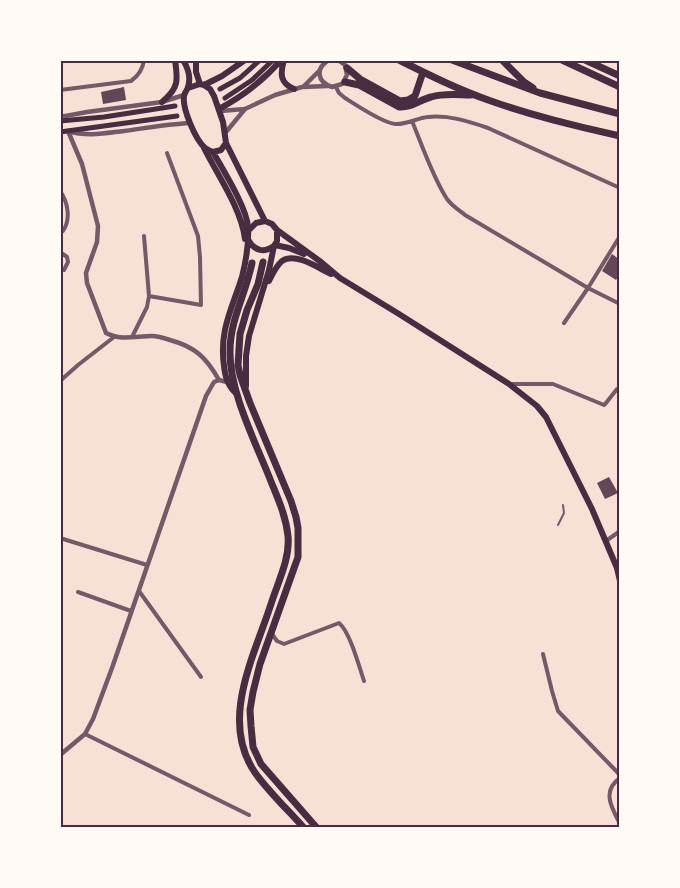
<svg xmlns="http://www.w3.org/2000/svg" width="680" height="888" font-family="'PT Sans',sans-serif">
	<rect width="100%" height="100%" fill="#f7e1d7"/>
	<path fill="#644757" d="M124,87L126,100L103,104L101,92Z
		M612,254L620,260V274L616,280L602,271Z
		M609,477L618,493L605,499L597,483Z"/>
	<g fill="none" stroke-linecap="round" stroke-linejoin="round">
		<path stroke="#755966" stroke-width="2" d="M558,525L564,513L563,505"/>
		<path stroke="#755966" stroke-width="4" d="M336,87L339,93L345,98C356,105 383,123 395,124C406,125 417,118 428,117C449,115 468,121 488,128L620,188
			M60,90L131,81C138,76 143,68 144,60
			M412,121C422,145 433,178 447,199C452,206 459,210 465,215L588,288L620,304
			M60,191C68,202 71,219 63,231
			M60,252L67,257L68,262L64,270
			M149,296L201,305L200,257L198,236L167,153
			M564,323L588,288L620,236
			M132,337L147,307L149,296L144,236
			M60,381L78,365L114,337
			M510,384H553L604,405L606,403L617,389H620
			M60,538L147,565
			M606,541L620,531
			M139,591L201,677
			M78,592L131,611
			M272,634L277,641L284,644L339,623C350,632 359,666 364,681
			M543,654L552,691L558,711L620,775
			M85,734L249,815
			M620,778C601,791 612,808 620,824
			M60,825L61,828"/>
		<path stroke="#755966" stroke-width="4.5" d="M329,60C315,68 317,82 332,87L342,84L347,75L345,65L338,60
			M304,86L319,71
			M220,111L245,109L275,95L302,87L328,86
			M60,117L87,112L162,102L184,95
			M68,131L82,164L98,226L97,242L86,273L87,283L106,333C121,341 136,336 152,336C158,336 164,338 170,340C195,347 206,357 219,380
			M68,131C87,137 106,133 124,131C146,128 168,124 190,123
			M226,132L245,109
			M60,755L85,734L93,719L112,668L206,396L214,382L219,380L227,382"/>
		<path stroke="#4a2c40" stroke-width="5" d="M220,89L240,78L260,60
			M225,98L252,80L273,60
			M60,121L104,117L175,106
			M60,132L177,116"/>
		<path stroke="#4a2c40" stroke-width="6" d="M183,60C188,68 191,78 188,87C187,91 185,91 184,96C182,108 195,139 205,148C208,150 210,151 213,152C223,170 247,208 248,227C249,243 246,261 242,277C232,309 219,330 224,366C225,377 228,387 237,394
			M196,60V72L200,84
			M284,60C280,74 280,83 294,89
			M204,85L222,76L245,60
			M188,88L200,84L204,85L210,89L214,96L223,122L226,143L265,221L272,224L277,230L321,262L340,278L399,314L509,384L537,406L546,417L592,509L617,568L620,581
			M162,102C179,88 178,80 175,60
			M219,109C243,96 263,81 281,60
			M204,148C218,176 241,208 245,239
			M213,152L221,150L226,143
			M249,230L256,223L265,221
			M249,241C255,251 264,253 274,246
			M275,245L289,248L304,254
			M269,281C272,275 276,266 282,261C296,252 318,268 331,274
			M246,386V356L249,336L269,270L274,246L277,241V230"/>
		<path stroke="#4a2c40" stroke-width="7" d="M263,262L258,284L247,310L240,334L238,365L240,375L250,403L291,501L296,517L298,528V557L260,664L253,692L250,710L251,726L253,747L261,764L317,828
			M252,263C246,293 230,320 230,351C229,392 257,445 272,484C279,501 286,517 288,536C290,558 279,580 272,601C255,655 218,721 256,774C270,793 288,810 304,828"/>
		<path stroke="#4a2c40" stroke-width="7" d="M399,60C429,75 459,90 491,101C533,116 576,126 620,136
			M452,60L540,93L620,114
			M502,60L524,82L533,88
			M562,60L620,87
			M585,60L620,76
			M347,68L360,79L400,101L408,100L415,96L423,72
			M345,82L359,85L399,107C412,108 419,100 431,97C444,93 458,95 471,95"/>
	</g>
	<rect width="680" height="888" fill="none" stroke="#fffaf5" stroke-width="123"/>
	<rect x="62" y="62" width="556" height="764" fill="none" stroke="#4a2c40" stroke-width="2"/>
</svg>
